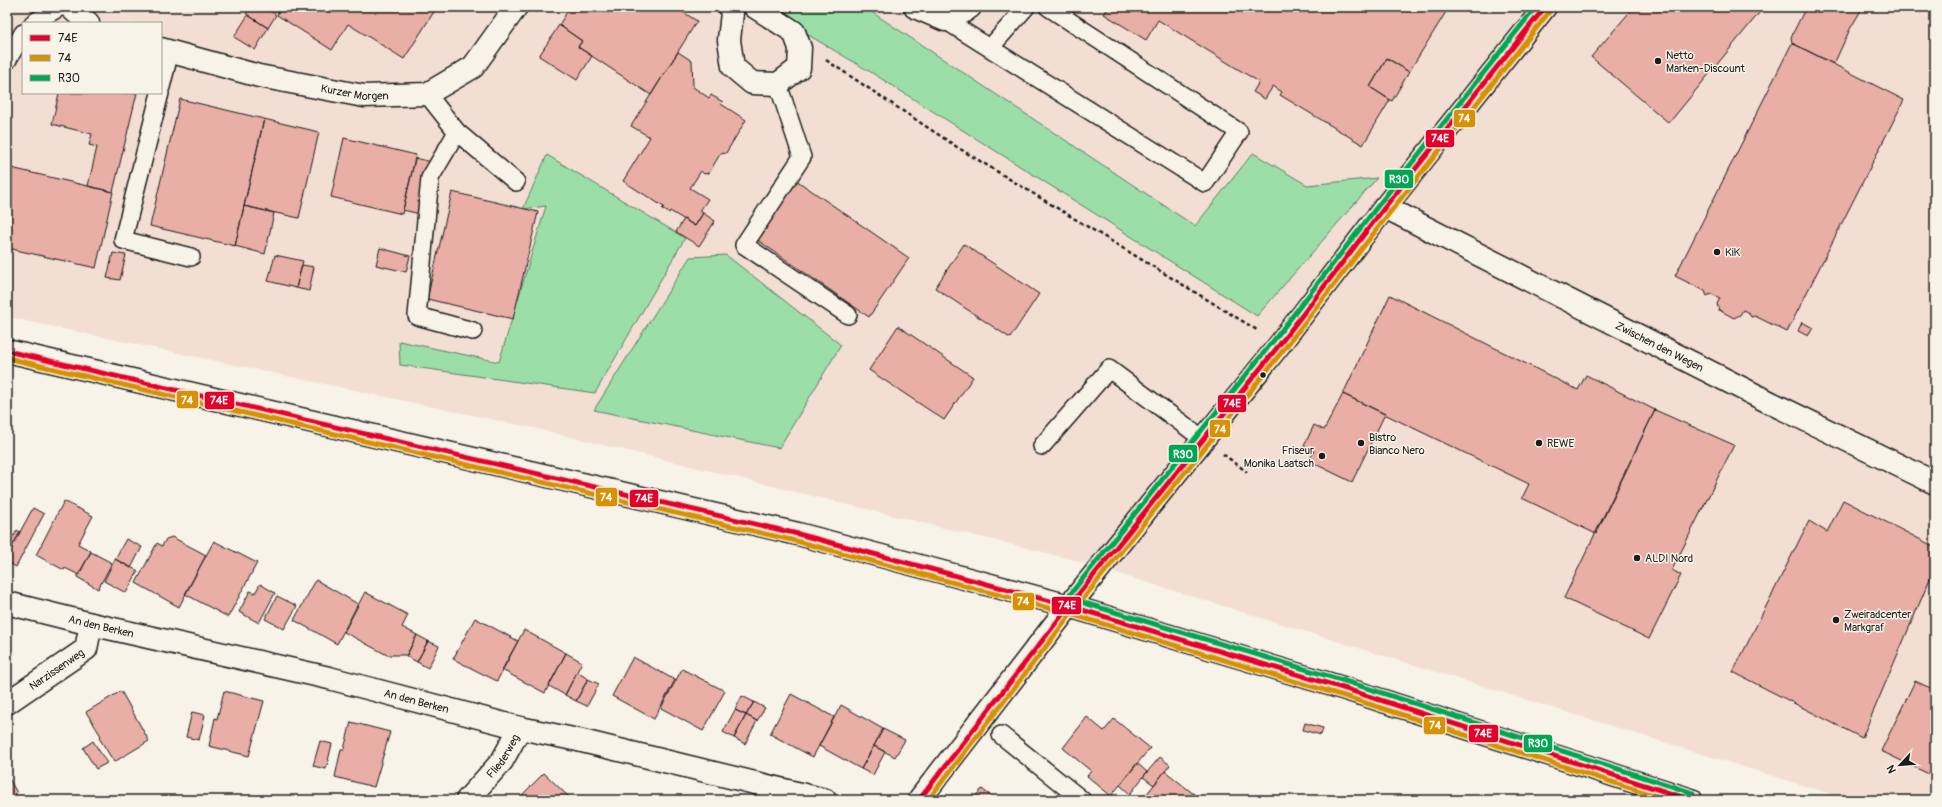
<svg xmlns="http://www.w3.org/2000/svg" width="1942" height="807" font-family="Pangolin,sans-serif">
	<rect width="100%" height="100%" fill="#f7f3e8"/>
	<filter id="ink" filterUnits="userSpaceOnUse"><feTurbulence type="fractalNoise" baseFrequency=".025" numOctaves="2"/><feDisplacementMap in="SourceGraphic" scale="8" xChannelSelector="R" yChannelSelector="G"/><feConvolveMatrix kernelMatrix="1 2 1 2 8 2 1 2 1" color-interpolation-filters="sRGB"/></filter>
	<g filter="url(#ink)">
		<path fill="#f3ded4" fill-rule="evenodd" d="M7,7H761L869,71L1257,316L1376,179L1307,185L1253,153L1195,226L864,7H1935V800H1844L1828,793L1071,559L538,429L7,317ZM23,23H161V93H23ZM547,155L595,393L400,365L399,341L499,362L547,206L523,208Z"/>
		<path fill="#9cdea8" stroke="#5c7d62" d="M761,7H864L1195,226L1253,153L1307,185L1377,178L1257,316L869,71Z
			M547,155L685,238L595,393L400,365L399,341L499,362L546,206L523,209Z
			M726,255L841,345L779,448L594,410L690,257Z"/>
		<path fill="#e9aea6" stroke="#1c1c1c" d="M251,7H264L276,15L268,28L246,14Z
			M281,7H437L404,59L348,24L332,50L277,15Z
			M570,7H675L697,21L651,95L578,47L582,41L559,25Z
			M1109,7H1449L1409,72L1387,58L1370,87L1390,100L1363,145L1280,95L1282,92L1273,86L1265,99L1253,92L1259,82L1158,20L1146,40L1104,14Z
			M1634,7H1764L1669,123L1591,57Z
			M1806,7H1863L1850,29L1834,64L1792,43L1791,37Z
			M248,15L268,28L255,50L234,37Z
			M559,25L582,41L578,47L592,56L577,80L539,56Z
			M1792,43L1904,100L1787,332L1755,316L1751,317L1749,313L1743,310L1740,315L1734,318L1719,310L1717,304L1720,298L1711,294L1707,296L1705,291L1675,276Z
			M678,52L692,61L693,87L709,98L711,95L723,102L721,104L746,120L726,153L720,154L709,173L704,174L701,171L690,188L708,199L700,211L703,213L695,226L670,211L669,213L662,209L664,207L623,181L650,137L631,126Z
			M1387,58L1409,72L1392,101L1370,87Z
			M59,93H137L113,192L88,186L97,147L89,145L92,134L52,124Z
			M180,99L264,119L235,246L150,226Z
			M264,119L319,132L299,218L244,206Z
			M344,138L416,155L402,214L331,197Z
			M415,158L432,162L420,214L403,210Z
			M7,167L113,192L96,268L7,248Z
			M796,180L909,258L869,317L756,239Z
			M452,192L538,212L513,319L427,299Z
			M244,206L274,213L265,254L235,246Z
			M703,213L715,221L699,246L676,232L684,219L695,226Z
			M964,244L1039,294L1010,338L935,288Z
			M380,248L410,256L406,272L376,265Z
			M113,253L126,255L120,280L107,278Z
			M275,255L303,261L296,288L268,281Z
			M302,265L314,267L309,291L296,288Z
			M1390,295L1578,390L1586,375L1655,410L1596,534L1522,498L1529,484L1343,394Z
			M1802,322L1813,328L1808,336L1798,331Z
			M898,326L973,377L944,420L869,370Z
			M1343,394L1385,414L1352,482L1309,461L1314,451L1304,446L1314,425L1324,430Z
			M1655,410L1734,445L1672,570L1681,575L1649,639L1564,598Z
			M1843,500L1935,547V567L1862,738L1733,672L1809,521L1827,532Z
			M64,501L93,516L78,544L91,551L79,575L65,568L64,570L36,555Z
			M33,508L44,514L16,567L7,562V556Z
			M17,530L20,532L7,556V532L14,536Z
			M172,537L206,555L179,607L136,583L157,543L162,546L166,539Z
			M126,539L142,547L131,568L115,559Z
			M214,541L257,563L228,617L185,594Z
			M91,552L112,563L98,589L77,577Z
			M115,559L138,571L126,593L104,581Z
			M316,580L358,604L337,644L294,620Z
			M260,584L275,593L259,623L239,612L250,591L255,593Z
			M365,592L408,615L402,627L417,635L407,655H387L344,632Z
			M277,596L297,606L284,629L265,619Z
			M475,618L518,641L497,681L453,659Z
			M524,630L566,653L545,693L502,670Z
			M417,635L428,641L417,662L406,656Z
			M428,641L439,646L428,668L417,662Z
			M566,653L582,662L565,695L549,686Z
			M633,657L675,680L654,719L612,696Z
			M682,669L725,691L703,731L661,708Z
			M577,672L588,679L576,701L565,695Z
			M588,679L599,684L587,706L576,701Z
			M1915,681L1935,690V777L1881,751Z
			M121,691L149,741L114,762L101,741L99,738L101,736L86,712Z
			M224,691L264,701L249,756L209,746L215,718L217,719Z
			M791,694L834,717L813,757L770,734Z
			M742,696L754,702L746,715L735,710Z
			M754,702L765,708L757,721L746,715Z
			M841,705L883,729L861,769L819,746Z
			M735,710L746,715L734,738L723,732Z
			M192,712L205,715L199,740L186,737Z
			M746,715L757,721L745,744L734,738Z
			M1087,717L1104,731L1114,719L1150,748L1111,796L1087,776L1091,771L1063,748Z
			M351,722L390,732L374,787L335,777L341,749H344Z
			M1305,723L1323,728L1321,735L1303,730Z
			M883,729L905,740L895,757L874,746Z
			M93,741L107,763L96,769L83,748Z
			M320,741L332,744L326,769L313,766Z
			M874,746L885,752L873,775L861,769Z
			M1160,757L1170,765L1154,785L1143,777Z
			M1137,763L1147,772L1130,794L1120,785Z
			M1165,771L1195,795L1191,800H1142Z
			M544,773L572,800H517Z
			M7,775L17,793L15,794L19,800H7Z
			M982,789L996,800H972Z"/>
		<g fill="none" stroke-linecap="round" stroke-linejoin="round">
			<g stroke="#1c1c1c" stroke-width="20">
				<path id="lane" d="M945,20L1205,183L1239,132L1048,7
					M33,23L60,7
					M990,48L1026,7
					M7,61L23,33
					M778,84L802,157L744,245L848,315
					M161,87L170,51
					M160,93L123,240L191,257
					M427,94L457,132L516,182
					M457,132L430,178L417,316L473,331
					M1042,446L1109,369L1203,439
					M1001,735L1082,800"/>
			</g>
			<g stroke="#1c1c1c" stroke-width="25">
				<g id="street">
					<path d="M70,7L88,23"/>
					<path d="M730,7L732,13L729,40L733,67L752,83L778,84L799,68L800,48L794,32L755,7"/>
					<path d="M915,7L945,20L963,12L970,7"/>
					<path id="s1" d="M161,49L259,76L364,96L427,94L473,67L516,7"/>
					<path id="s2" d="M1385,207L1769,402L1935,483"/>
					<path id="s3" d="M7,603L91,624L329,678L520,728L578,740L825,800"/>
					<path id="s4" d="M7,703L86,649L91,624"/>
					<path id="s5" d="M467,800L502,761L520,728"/>
					<path d="M919,800L1069,606L1280,344L1385,207L1545,7"/>
				</g>
			</g>
			<g stroke="#1c1c1c" stroke-width="25">
				<path id="secondary" d="M7,351L798,534L938,571L1069,606L1346,689L1691,800"/>
			</g>
			<path stroke="#1c1c1c" stroke-width="2.5" stroke-dasharray="4 3" stroke-linecap="butt" d="M826,60L957,147L1257,330
				M1223,454L1247,472"/>
			<use href="#lane" stroke="#f7f3e8" stroke-width="17"/>
			<use href="#street" stroke="#f7f3e8" stroke-width="22"/>
			<use href="#secondary" stroke="#f7f3e8" stroke-width="22"/>
			<g stroke="#f7f3e8" stroke-width="8">
				<path id="bus-1" d="M7,351L798,534L938,571L1069,606L1346,689L1691,800
					M919,800L1069,606L1280,344L1385,207L1545,7"/>
			</g>
			<g stroke="#f7f3e8" stroke-width="8">
				<path id="bus-2" d="M7,358L796,541L936,578L1067,613L1344,696L1668,800
					M928,800L1074,610L1285,348L1391,211L1550,11"/>
			</g>
			<g stroke="#f7f3e8" stroke-width="8">
				<path id="bus-3" d="M1071,599L1348,682L1693,793
					M1064,602L1274,340L1380,203L1536,7"/>
			</g>
			<use href="#bus-1" stroke="#e4002b" stroke-width="5"/>
			<use href="#bus-2" stroke="#d69104" stroke-width="5"/>
			<use href="#bus-3" stroke="#00a651" stroke-width="5"/>
		</g>
	</g>
	<g fill="#1c1c1c" stroke="#f7f3e8" stroke-width="1.5">
		<circle cx="1658" cy="61" r="4"/>
		<circle cx="1717" cy="252" r="4"/>
		<circle cx="1263" cy="375" r="3.5"/>
		<circle cx="1361" cy="443" r="4"/>
		<circle cx="1539" cy="443" r="4"/>
		<circle cx="1322" cy="456" r="4"/>
		<circle cx="1637" cy="558" r="4"/>
		<circle cx="1836" cy="620" r="4"/>
	</g>
	<g text-anchor="middle" stroke-width="3" stroke-linejoin="round" paint-order="stroke">
		<g font-size="11" fill="#1c1c1c" stroke="#f7f3e8" text-anchor="start">
			<text x="1666" y="59">Netto<tspan x="1666" dy="13">Marken-Discount</tspan></text>
			<text x="1725" y="256">KiK</text>
			<text x="1369" y="441">Bistro<tspan x="1369" dy="13">Bianco Nero</tspan></text>
			<text x="1547" y="447">REWE</text>
			<text x="1314" y="454" text-anchor="end">Friseur<tspan x="1314" dy="13">Monika Laatsch</tspan></text>
			<text x="1645" y="562">ALDI Nord</text>
			<text x="1844" y="618">Zweiradcenter<tspan x="1844" dy="13">Markgraf</tspan></text>
		</g>
		<g font-size="11" fill="#1c1c1c" stroke="#f7f3e8">
			<text dy="4" stroke="none"><textPath href="#s1" startOffset="199">Kurzer Morgen</textPath></text>
			<text dy="4" stroke="none"><textPath href="#s2" startOffset="308">Zwischen den Wegen</textPath></text>
			<text dy="4" stroke="none"><textPath href="#s3" startOffset="97">An den Berken</textPath></text>
			<text dy="4" stroke="none"><textPath href="#s4" startOffset="60">Narzissenweg</textPath></text>
			<text dy="4" stroke="none"><textPath href="#s3" startOffset="421">An den Berken</textPath></text>
			<text dy="4" stroke="none"><textPath href="#s5" startOffset="57">Fliederweg</textPath></text>
		</g>
	</g>
	<g stroke="#f7f3e8" stroke-width="1.5">
		<rect x="1453" y="109" width="23" height="19" rx="4" fill="#d69104"/>
		<rect x="1425" y="129" width="30" height="19" rx="4" fill="#e4002b"/>
		<rect x="1384" y="169" width="30" height="20" rx="4" fill="#00a651"/>
		<rect x="176" y="390" width="23" height="19" rx="4" fill="#d69104"/>
		<rect x="204" y="391" width="31" height="19" rx="4" fill="#e4002b"/>
		<rect x="1217" y="394" width="30" height="19" rx="4" fill="#e4002b"/>
		<rect x="1209" y="419" width="22" height="19" rx="4" fill="#d69104"/>
		<rect x="1168" y="444" width="30" height="19" rx="4" fill="#00a651"/>
		<rect x="595" y="487" width="23" height="20" rx="4" fill="#d69104"/>
		<rect x="629" y="489" width="30" height="19" rx="4" fill="#e4002b"/>
		<rect x="1012" y="592" width="23" height="19" rx="4" fill="#d69104"/>
		<rect x="1051" y="596" width="31" height="19" rx="4" fill="#e4002b"/>
		<rect x="1423" y="716" width="23" height="19" rx="4" fill="#d69104"/>
		<rect x="1468" y="724" width="31" height="19" rx="4" fill="#e4002b"/>
		<rect x="1523" y="734" width="30" height="19" rx="4" fill="#00a651"/>
	</g>
	<g font-size="11" text-anchor="middle" font-weight="bold" fill="#fff">
		<text x="1464" y="122">74</text>
		<text x="1440" y="142">74E</text>
		<text x="1399" y="183">R30</text>
		<text x="187" y="404">74</text>
		<text x="219" y="404">74E</text>
		<text x="1232" y="407">74E</text>
		<text x="1220" y="433">74</text>
		<text x="1183" y="458">R30</text>
		<text x="606" y="501">74</text>
		<text x="644" y="502">74E</text>
		<text x="1023" y="605">74</text>
		<text x="1067" y="609">74E</text>
		<text x="1435" y="729">74</text>
		<text x="1483" y="737">74E</text>
		<text x="1538" y="747">R30</text>
	</g>
	<rect width="1942" height="807" fill="none" stroke="#f7f3e8" stroke-width="24"/>
	<rect x="12" y="12" width="1918" height="783" fill="none" stroke="#1c1c1c" stroke-width="1.5" filter="url(#ink)"/>
	<rect x="22" y="22" width="140" height="72" fill="#f7f3e8" stroke="#9f9d96"/>
	<rect x="30" y="35" width="20" height="6" fill="#e4002b" stroke="#9f9d96"/>
	<text x="58" y="42" font-size="12" fill="#1c1c1c">74E</text>
	<rect x="30" y="55" width="20" height="6" fill="#d69104" stroke="#9f9d96"/>
	<text x="58" y="62" font-size="12" fill="#1c1c1c">74</text>
	<rect x="30" y="75" width="20" height="6" fill="#00a651" stroke="#9f9d96"/>
	<text x="58" y="82" font-size="12" fill="#1c1c1c">R30</text>
	<g transform="translate(1900 765) rotate(244)" stroke="#f7f3e8" stroke-width="3" paint-order="stroke">
	<path d="M0-3L7 15L0 10L-7 15Z" fill="#1c1c1c"/>
	<text y="-6" font-size="11" font-weight="bold" text-anchor="middle" fill="#1c1c1c">N</text>
	</g>
</svg>
